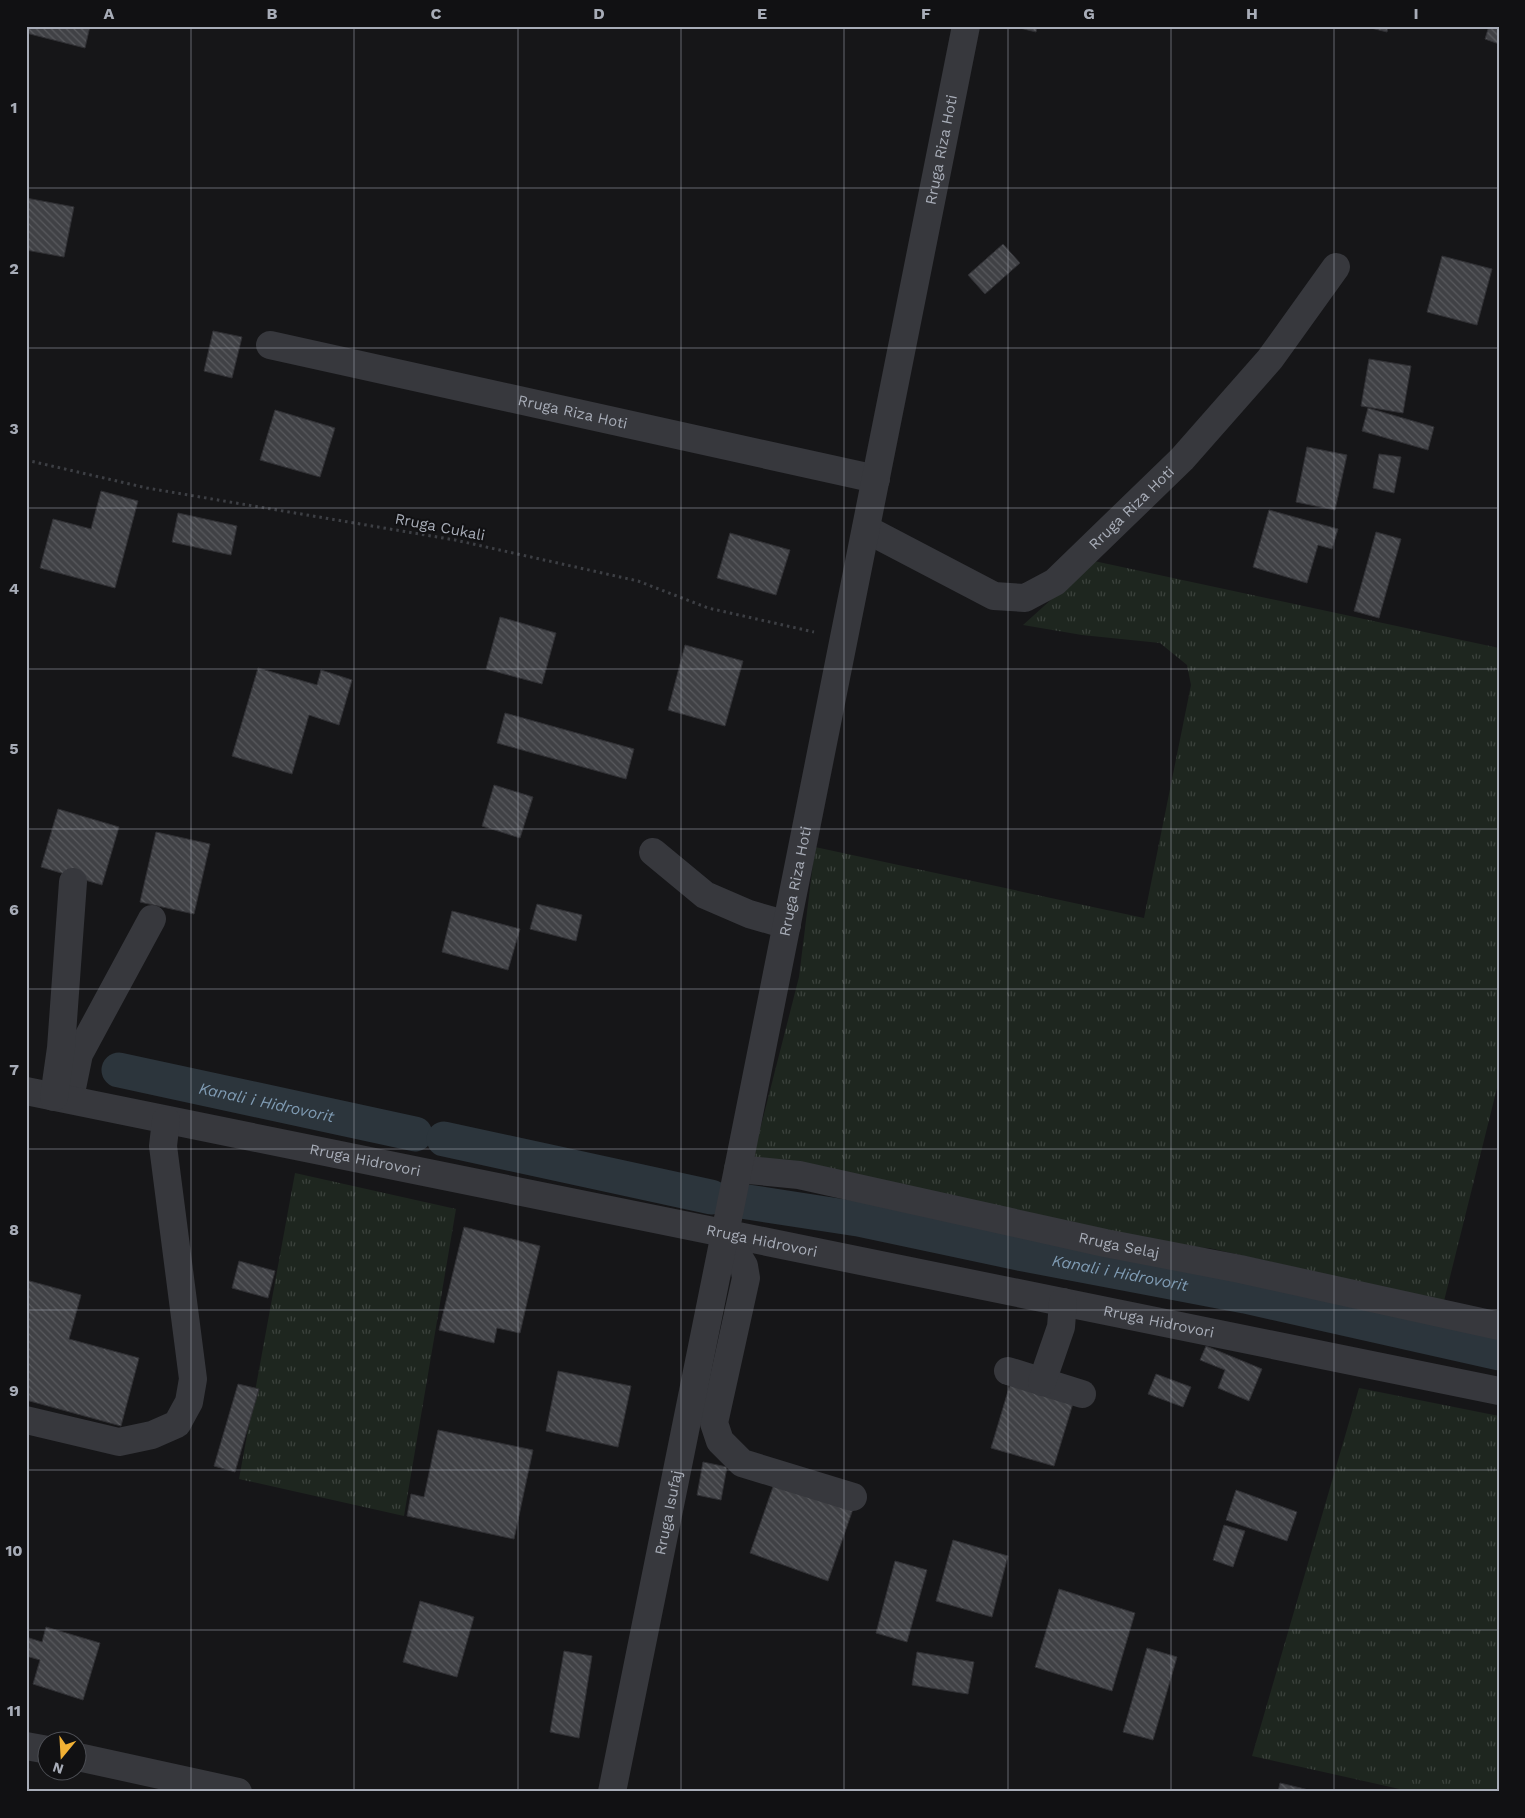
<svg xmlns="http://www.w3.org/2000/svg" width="1525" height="1818" font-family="'Work Sans',sans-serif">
	<defs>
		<pattern id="grass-tufts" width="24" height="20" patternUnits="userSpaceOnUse" patternTransform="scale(1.25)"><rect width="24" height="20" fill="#1e261f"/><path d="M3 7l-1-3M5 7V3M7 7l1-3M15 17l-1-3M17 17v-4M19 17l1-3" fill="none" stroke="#3c433d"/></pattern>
		<pattern id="building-back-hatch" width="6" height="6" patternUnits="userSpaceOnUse" patternTransform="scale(1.25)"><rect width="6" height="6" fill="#404145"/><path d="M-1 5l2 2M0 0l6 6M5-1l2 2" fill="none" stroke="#595a5e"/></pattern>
	</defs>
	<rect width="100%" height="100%" fill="#161618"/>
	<path fill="url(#grass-tufts)" d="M1094,561L1499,648V1080L1444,1301L1209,1248L1166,1246L753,1157L799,977L815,847L1144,918L1191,685L1187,665L1160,643L1082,635L1023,625Z
		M295,1173L456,1209L404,1516L239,1479Z
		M1359,1388L1499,1416V1792H1413L1252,1756Z"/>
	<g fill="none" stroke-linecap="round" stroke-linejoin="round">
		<g stroke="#2c353c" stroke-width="35">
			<path id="s1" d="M119,1070L415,1134"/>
			<path d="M444,1139L711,1197"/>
			<path id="s2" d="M741,1201L858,1219L1023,1254L1245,1296L1499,1353"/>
		</g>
	</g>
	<path fill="url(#building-back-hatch)" stroke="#303034" d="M26,26H90L85,48L26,33Z
		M1012,26H1037L1036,32Z
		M1363,26H1388L1387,32Z
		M1489,26H1499V44L1485,39Z
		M26,198L74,207L64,257L26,250Z
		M1003,244L1020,263L985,294L968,275Z
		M1442,256L1492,269L1477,325L1427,312Z
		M213,331L242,337L232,378L204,371Z
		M1369,359L1411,366L1403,413L1361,406Z
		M1368,408L1434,427L1428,450L1362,431Z
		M275,410L335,428L320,477L260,460Z
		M1307,447L1347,455L1335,510L1296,502Z
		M1379,454L1401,457L1394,493L1373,488Z
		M101,491L138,501L115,588L40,568L53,519L91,529Z
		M1269,510L1338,529L1332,549L1318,545L1307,583L1253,567Z
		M178,513L237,526L231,555L172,542Z
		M1376,532L1401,539L1379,618L1354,611Z
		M730,533L790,550L776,595L717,578Z
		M500,617L556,633L542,684L486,669Z
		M685,645L743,661L725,726L668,710Z
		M258,668L317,685L321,670L352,680L339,725L309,715L292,774L232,756Z
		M505,713L634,749L626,779L497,743Z
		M494,785L533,797L520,838L482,826Z
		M58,809L119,827L102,885L41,867Z
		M156,832L210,844L194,914L140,902Z
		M537,904L582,915L576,941L530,929Z
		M452,911L520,929L508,970L442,952Z
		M464,1227L540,1246L520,1333L497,1328L494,1343L439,1330Z
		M239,1261L275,1271L268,1298L232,1288Z
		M26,1280L81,1295L69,1339L139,1358L121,1426L26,1400Z
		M1206,1346L1262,1369L1249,1401L1218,1388L1225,1370L1200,1360Z
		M558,1371L631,1386L618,1447L546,1431Z
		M1156,1374L1191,1387L1183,1407L1148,1394Z
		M1011,1381L1074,1400L1054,1466L991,1448Z
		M238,1384L259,1389L235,1472L214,1466Z
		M438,1430L533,1450L514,1539L407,1516L411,1494L424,1497Z
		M703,1462L727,1467L721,1500L697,1495Z
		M775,1481L853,1509L828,1581L750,1553Z
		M1236,1490L1297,1512L1287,1541L1226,1520Z
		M1224,1525L1245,1531L1233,1567L1213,1560Z
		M953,1540L1008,1556L992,1617L936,1601Z
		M895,1561L927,1570L907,1642L876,1633Z
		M1059,1589L1135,1613L1112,1691L1035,1667Z
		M420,1601L474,1617L457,1677L403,1662Z
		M46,1627L100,1643L83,1700L33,1684L40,1660L26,1656V1637L42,1642Z
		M1147,1648L1177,1657L1153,1740L1123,1732Z
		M564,1651L592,1656L579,1738L550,1732Z
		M917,1652L974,1662L968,1694L912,1685Z
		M1280,1783L1317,1792H1278Z"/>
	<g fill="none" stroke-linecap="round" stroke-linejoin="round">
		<path stroke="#3d3f44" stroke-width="3" stroke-dasharray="2.5 4" stroke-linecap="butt" d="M26,460L147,488L455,540L638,581L708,608L814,632"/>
		<g stroke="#37383d" stroke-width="28">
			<path id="s3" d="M270,345L876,479"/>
			<path id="s4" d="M866,529L994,596L1025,598L1055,582L1182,459L1270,359L1336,267"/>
			<path d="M653,852L705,895L749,914L787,925"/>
			<path d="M72,1088L79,1054L152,919"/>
			<path id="s5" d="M26,1091L1499,1391"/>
			<path d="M54,1097L61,1048L73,882"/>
			<path id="s6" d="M738,1169L799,1175L1105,1243L1240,1269L1499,1326"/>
			<path d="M725,1234L744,1266L746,1278L714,1423L720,1441L742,1463L853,1497"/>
			<path d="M1008,1371L1082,1394"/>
			<path d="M1042,1382L1061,1327L1063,1302"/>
			<path d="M26,1420L119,1442L152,1435L177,1424L189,1402L193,1379L163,1146L166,1120"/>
			<path d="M26,1746L48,1750"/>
			<path d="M78,1757L238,1792"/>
			<path id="s7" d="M612,1792L738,1169L966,26"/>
		</g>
	</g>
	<path fill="none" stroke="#a8adb8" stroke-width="1" stroke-opacity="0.55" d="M191,26V1792M354,26V1792M518,26V1792M681,26V1792M844,26V1792M1008,26V1792M1171,26V1792M1334,26V1792M26,188H1499M26,348H1499M26,508H1499M26,669H1499M26,829H1499M26,989H1499M26,1149H1499M26,1310H1499M26,1470H1499M26,1630H1499"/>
	<g text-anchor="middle" stroke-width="4" stroke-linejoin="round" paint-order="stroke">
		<g font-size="15" fill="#a8adb8" stroke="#111113">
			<text dy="5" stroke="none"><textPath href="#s7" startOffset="1675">Rruga Riza Hoti</textPath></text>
			<text dy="5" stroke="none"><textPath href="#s3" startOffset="310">Rruga Riza Hoti</textPath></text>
			<text dy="5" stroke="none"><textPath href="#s4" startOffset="316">Rruga Riza Hoti</textPath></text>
			<text transform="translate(440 527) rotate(11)" y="5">Rruga Cukali</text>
			<text dy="5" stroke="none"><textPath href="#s7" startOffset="929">Rruga Riza Hoti</textPath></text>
			<text dy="5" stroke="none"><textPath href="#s5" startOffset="346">Rruga Hidrovori</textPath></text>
			<text dy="5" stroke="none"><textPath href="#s5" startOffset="751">Rruga Hidrovori</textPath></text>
			<text dy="5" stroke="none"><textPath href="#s6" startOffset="389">Rruga Selaj</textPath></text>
			<text dy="5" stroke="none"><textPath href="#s5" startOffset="1156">Rruga Hidrovori</textPath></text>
			<text dy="5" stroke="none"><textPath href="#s7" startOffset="285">Rruga Isufaj</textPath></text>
		</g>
		<g font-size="16" font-style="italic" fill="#7f9bb3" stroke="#111113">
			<text dy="6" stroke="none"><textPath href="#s1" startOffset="151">Kanali i Hidrovorit</textPath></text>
			<text dy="6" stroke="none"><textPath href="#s2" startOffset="386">Kanali i Hidrovorit</textPath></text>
		</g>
	</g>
	<rect width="1525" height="1818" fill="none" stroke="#111113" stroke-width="55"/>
	<g transform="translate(62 1756) rotate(198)"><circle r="24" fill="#111113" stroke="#4d4f55"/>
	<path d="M0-4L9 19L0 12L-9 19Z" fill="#f2b134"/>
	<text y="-8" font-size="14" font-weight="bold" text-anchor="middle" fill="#a8adb8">N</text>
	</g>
	<rect x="28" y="28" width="1470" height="1762" fill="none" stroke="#a8adb8" stroke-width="2"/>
	<g font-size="16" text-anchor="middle" font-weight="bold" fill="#a8adb8">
		<text x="109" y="19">A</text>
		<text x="272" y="19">B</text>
		<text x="436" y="19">C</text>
		<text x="599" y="19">D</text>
		<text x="762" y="19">E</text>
		<text x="926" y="19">F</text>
		<text x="1089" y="19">G</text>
		<text x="1252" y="19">H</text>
		<text x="1416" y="19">I</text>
		<text x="14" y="113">1</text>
		<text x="14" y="274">2</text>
		<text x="14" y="434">3</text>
		<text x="14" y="594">4</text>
		<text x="14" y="754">5</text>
		<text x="14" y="915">6</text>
		<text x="14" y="1075">7</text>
		<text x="14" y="1235">8</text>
		<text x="14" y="1396">9</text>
		<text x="14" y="1556">10</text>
		<text x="14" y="1716">11</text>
	</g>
</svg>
